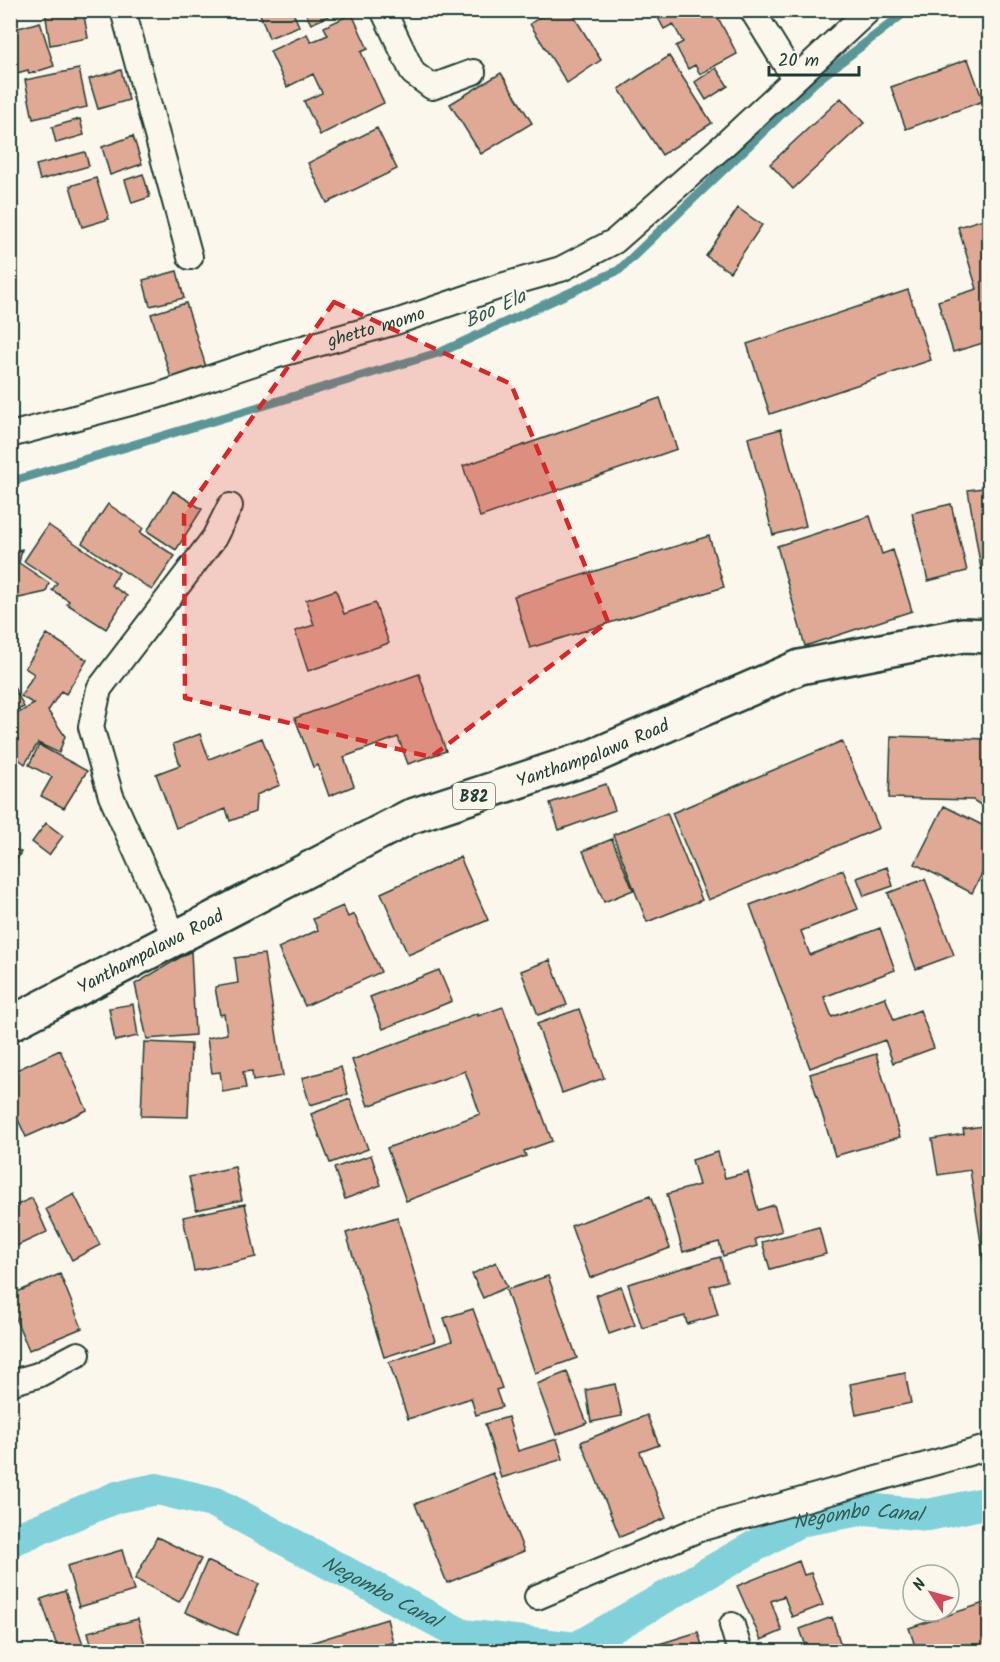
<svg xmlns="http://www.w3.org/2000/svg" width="1000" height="1662" font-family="Kalam,sans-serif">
	<rect width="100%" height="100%" fill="#fbf7ec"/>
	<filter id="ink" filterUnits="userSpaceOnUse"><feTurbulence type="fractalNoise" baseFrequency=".0167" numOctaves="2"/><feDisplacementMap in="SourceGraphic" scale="12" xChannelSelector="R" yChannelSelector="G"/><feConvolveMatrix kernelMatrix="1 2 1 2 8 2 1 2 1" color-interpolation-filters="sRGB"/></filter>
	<g filter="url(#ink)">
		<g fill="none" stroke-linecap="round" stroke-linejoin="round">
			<path stroke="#5a9698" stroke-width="9" d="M10,482L441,352L619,270L815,82L908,10"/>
			<path stroke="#81d1db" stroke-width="32" id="s1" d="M10,1541L117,1497L157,1489L216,1503L463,1635L576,1648L799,1521L866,1509L928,1515L990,1502"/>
		</g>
		<path fill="#dfa995" stroke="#1f3d34" stroke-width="1.5" d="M45,10H83L88,38L50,45Z
			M268,10H292L299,26L269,38L260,14Z
			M304,10H340V11L311,24Z
			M550,10H570L601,60L567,83L530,24Z
			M654,10H714L737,54L700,74L695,65L688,69L676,46L683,42L673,24L664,29Z
			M352,14L368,49L361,52L384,103L320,135L304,101L322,93L313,74L287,87L270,51L307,34L311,42L328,35L324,27Z
			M40,22L54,66L29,74L28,70L10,75V28L17,35L15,29Z
			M669,56L712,123L662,155L619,89Z
			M968,59L983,101L906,129L891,87Z
			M716,68L728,86L706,100L695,82Z
			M79,69L87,107L33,119L25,80Z
			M121,70L129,100L98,109L89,79Z
			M501,73L532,123L481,154L450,104Z
			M841,98L864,123L793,189L770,164Z
			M80,119L84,135L56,143L52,127Z
			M377,128L397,169L327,203L308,163Z
			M133,136L142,164L110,175L102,147Z
			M85,152L89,166L40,180L36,165Z
			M143,174L150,197L132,203L125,180Z
			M96,178L109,219L82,227L70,186Z
			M738,208L762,225L730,272L706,256Z
			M990,217V341L953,352L938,301L977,289L958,227Z
			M177,271L184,298L150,306L143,280Z
			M908,290L931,360L770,414L747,344Z
			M186,303L207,370L172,381L151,314Z
			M660,398L677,449L480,517L463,466Z
			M781,429L806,526L773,535L748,438Z
			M990,487V567L981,569L968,490Z
			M173,491L202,509L176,550L147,531Z
			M108,504L143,528L140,533L175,556L152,590L82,543Z
			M951,504L967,571L928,581L912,513Z
			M870,516L882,554L893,550L912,611L805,646L777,546Z
			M48,525L119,573L111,585L127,596L106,629L67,604L69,601L52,590L57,583L24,561Z
			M709,536L724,587L530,648L514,596Z
			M22,549L19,563L49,583L46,592L10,600V552Z
			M336,590L344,614L375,603L389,643L308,671L295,631L314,625L306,600Z
			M47,634L87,660L66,694L61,691L48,711L65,736L59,753L38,743L25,764L11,753L18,741L10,718L34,704L21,696L34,674L25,668Z
			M419,674L446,751L408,764L398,737L344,757L354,786L329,796L318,765L313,767L295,718Z
			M10,679L24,707L10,713Z
			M200,734L209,759L262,738L280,785L256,795L255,812L230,821L226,809L176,828L156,774L180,765L173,744Z
			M891,736L990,739V811L973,800L889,798Z
			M842,741L879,828L708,900L672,813Z
			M39,745L87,771L64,808L41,796L52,777L29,765Z
			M606,784L615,810L559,830L550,803Z
			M944,806L990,829V858L972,893L915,864Z
			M667,813L702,900L647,922L613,835Z
			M46,823L63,836L49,855L32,842Z
			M612,839L633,890L604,902L583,851Z
			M10,847L21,852L10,871Z
			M460,857L488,920L408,955L381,893Z
			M887,867L893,886L864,896L857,878Z
			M843,870L858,909L801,931L810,955L880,928L895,970L824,997L832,1017L885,997L894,1020L920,1010L934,1048L893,1063L885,1040L810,1068L750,905Z
			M925,879L954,955L916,969L888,893Z
			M343,906L348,917L354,914L381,972L305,1006L278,948L318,930L313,919Z
			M191,951L195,1035L147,1039L135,984Z
			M264,954L283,1076L253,1081L252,1071L243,1072L246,1088L223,1092L220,1072L212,1073L207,1038L227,1034L224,1014L220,1015L215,987L238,983L235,958Z
			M550,960L567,1005L538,1015L521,971Z
			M439,970L452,1001L383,1029L370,997Z
			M133,1004L138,1036L115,1041L109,1008Z
			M503,1007L552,1141L524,1151L526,1156L406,1201L387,1148L480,1114L465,1071L368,1106L352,1060L478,1013V1016Z
			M579,1009L604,1078L562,1093L537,1024Z
			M144,1042L191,1044L188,1117L141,1116Z
			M60,1050L87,1110L26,1137L10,1102V1073Z
			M876,1054L900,1137L835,1156L810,1074Z
			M341,1067L348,1094L310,1105L302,1078Z
			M350,1099L368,1149L330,1163L311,1114Z
			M990,1125V1302L970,1170L938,1175L932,1139L964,1134L963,1129Z
			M718,1152L725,1178L748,1172L758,1210L774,1205L782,1231L755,1239L757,1246L723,1256L719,1242L683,1252L667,1194L699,1185L692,1160Z
			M371,1155L381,1185L345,1199L334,1168Z
			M235,1167L242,1200L196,1210L189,1177Z
			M74,1194L100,1245L72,1260L46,1209Z
			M650,1196L670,1248L590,1278L571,1226Z
			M32,1198L47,1232L10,1249V1208Z
			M245,1204L256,1257L194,1271L183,1217Z
			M397,1217L435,1341L384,1357L346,1233Z
			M819,1227L826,1254L770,1269L762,1242Z
			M720,1257L727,1281L710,1286L718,1315L687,1324L685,1316L642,1328L628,1284Z
			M496,1262L507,1287L483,1298L472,1274Z
			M60,1274L82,1328L29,1350L10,1306V1295Z
			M548,1276L577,1358L535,1373L506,1290Z
			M621,1286L635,1325L609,1334L596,1295Z
			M473,1309L502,1388L496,1390L502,1407L476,1415L471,1398L408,1419L389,1362L452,1341L444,1318Z
			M567,1372L587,1423L556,1435L537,1384Z
			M905,1373L911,1403L856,1415L850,1384Z
			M615,1384L622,1416L591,1422L586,1390Z
			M647,1415L659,1445L640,1452L666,1518L620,1537L581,1442Z
			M508,1417L518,1451L557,1439L563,1459L501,1478L485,1424Z
			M493,1473L524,1551L447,1583L415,1504Z
			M157,1537L201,1559L179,1602L135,1579Z
			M122,1550L134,1591L79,1607L67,1566Z
			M207,1561L259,1584L237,1635L185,1612Z
			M799,1561L804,1575L811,1573L823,1605L792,1617L784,1596L771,1601L782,1631L761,1640L737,1586Z
			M65,1591L85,1650L81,1652H59L41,1599Z
			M990,1601V1652H917L909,1628Z
			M832,1617L843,1652H808L800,1629Z
			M138,1619L147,1652H93L88,1632Z
			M387,1619L393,1642L368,1652H292L291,1649Z
			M698,1632L704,1652H633Z"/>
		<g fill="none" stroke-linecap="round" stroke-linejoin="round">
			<g stroke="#1f3d34" stroke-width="28">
				<g id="minor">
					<path d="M123,10L190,257"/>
					<path d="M383,10L413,73L432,87L473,72"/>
					<path d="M752,10L794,78"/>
					<path id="s2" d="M10,435L157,396L278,355L396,322L501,286L561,269L615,241L724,145L869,10"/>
					<path d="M175,938L111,796L91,727L99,689L214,538L230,506"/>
					<path d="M10,1383L38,1375L78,1354"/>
					<path d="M537,1597L699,1529L990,1447"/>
					<path d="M732,1625L740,1652"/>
				</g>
			</g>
			<g stroke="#1f3d34" stroke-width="38">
				<g id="primary">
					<path id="s3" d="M10,1024L409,817L594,756L800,667L963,635L990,636"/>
				</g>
			</g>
			<use href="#minor" stroke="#fbf7ec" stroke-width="24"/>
			<use href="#primary" stroke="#fbf7ec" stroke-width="33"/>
		</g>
	</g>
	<path fill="#d62828" fill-opacity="0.2" stroke="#d62828" stroke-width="4.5" stroke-dasharray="12 8" stroke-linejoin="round" d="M334,302L511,384L608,622L431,757L185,698L184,514Z"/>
	<g text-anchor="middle" stroke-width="4.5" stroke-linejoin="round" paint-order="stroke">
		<rect fill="#fbf7ec" stroke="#61756b" stroke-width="1.5" x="453" y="783" width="42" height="26" rx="4.5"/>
		<g font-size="16" font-weight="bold" fill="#1f3d34">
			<text x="474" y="802">B82</text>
		</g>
		<g font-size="18" fill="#1f3d34" stroke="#fbf7ec">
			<text dy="6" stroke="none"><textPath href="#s2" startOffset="382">ghetto momo</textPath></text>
			<text dy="6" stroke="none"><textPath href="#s3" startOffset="644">Yanthampalawa Road</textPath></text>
			<text dy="6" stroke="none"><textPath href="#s3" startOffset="158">Yanthampalawa Road</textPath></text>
		</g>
		<g font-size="20" font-style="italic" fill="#335b55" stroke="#fbf7ec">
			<text transform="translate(495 308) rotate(-25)" y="7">Boo Ela</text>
			<text dy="7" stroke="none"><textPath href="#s1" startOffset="927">Negombo Canal</textPath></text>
			<text dy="7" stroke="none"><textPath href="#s1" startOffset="405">Negombo Canal</textPath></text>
		</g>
	</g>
	<rect width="1000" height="1662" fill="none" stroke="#fbf7ec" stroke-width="36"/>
	<rect x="18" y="18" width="964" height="1626" fill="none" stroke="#1f3d34" stroke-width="2" filter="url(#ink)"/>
	<g transform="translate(931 1593) rotate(306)"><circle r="28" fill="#fbf7ec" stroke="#a3ada2" stroke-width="1.5"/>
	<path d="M0-4.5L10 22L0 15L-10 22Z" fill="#d1495b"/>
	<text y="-9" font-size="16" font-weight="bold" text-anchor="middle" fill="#1f3d34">N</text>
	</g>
	<path d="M769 66v9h90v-9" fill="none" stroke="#1f3d34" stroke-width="3"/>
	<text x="778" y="66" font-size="18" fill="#1f3d34" stroke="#fbf7ec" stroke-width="4.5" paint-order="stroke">20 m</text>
</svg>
